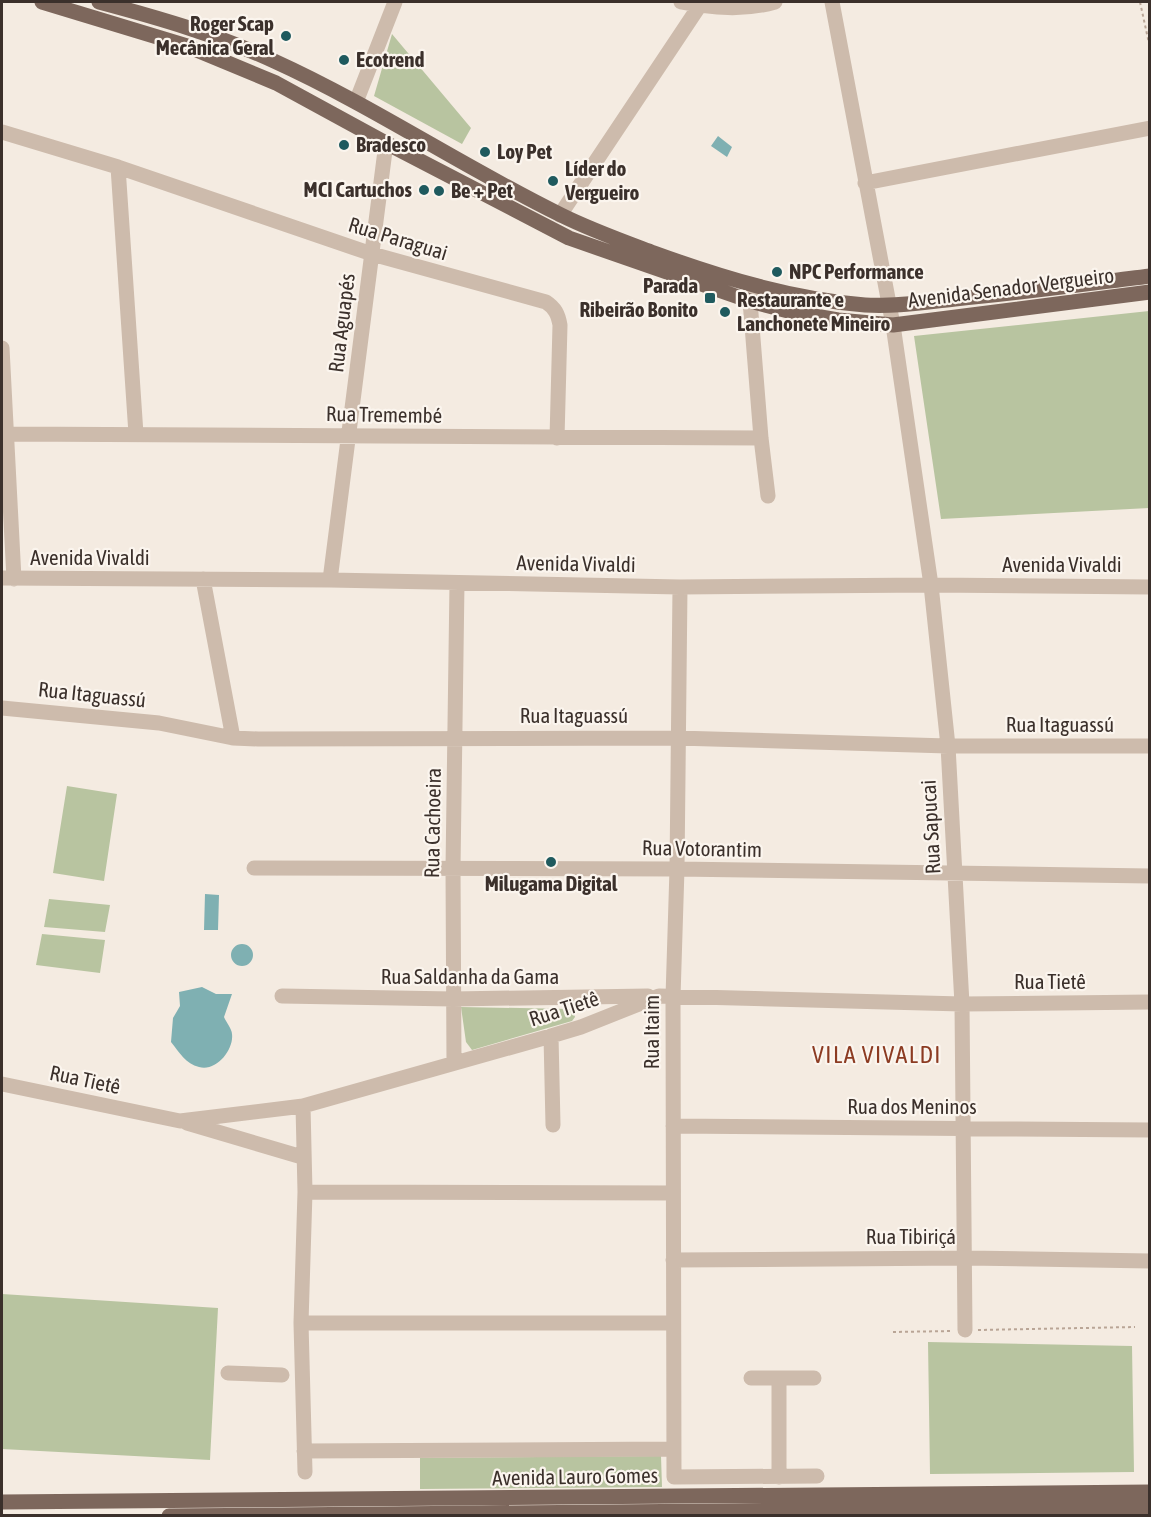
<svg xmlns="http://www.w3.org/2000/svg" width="1151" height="1517" font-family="'Asap Condensed',sans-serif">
	<rect width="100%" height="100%" fill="#f4ebe1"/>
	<path fill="#b8c4a0" d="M392,34L471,128L462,144L374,96Z
		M1149,311V508L941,519L914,336Z
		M67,786L117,794L104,881L53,873Z
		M49,899L110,905L105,932L44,927Z
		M42,934L105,940L100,973L36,965Z
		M461,1007L570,1009L573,1010L575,1017L572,1021L472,1050L466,1042Z
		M2,1294L218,1308L210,1460L2,1449Z
		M928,1342L1132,1346L1134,1472L930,1474Z
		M661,1456L662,1487L420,1489V1458Z"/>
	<path fill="#7fb0b2" d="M718,136L732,147L727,157L711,146Z
		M205,894L219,895L218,930H204Z
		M231 955a11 11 0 1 1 22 0a11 11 0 1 1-22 0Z
		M202,987L216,994H232L224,1017C226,1022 232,1029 232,1034C234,1050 216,1072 199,1067C186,1064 179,1052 171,1042L173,1018L180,1006L179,992Z"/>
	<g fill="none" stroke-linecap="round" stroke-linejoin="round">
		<path stroke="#b9a596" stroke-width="2" stroke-dasharray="3 3" stroke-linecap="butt" d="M1140,2L1150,48
			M978,1330L1135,1327
			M893,1332L952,1331"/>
		<path stroke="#cdbbac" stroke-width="15" d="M681,2C712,8 744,11 775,2
			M832,2L893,325L931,585L948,746L962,1004L965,1330
			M356,102L395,2
			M2,132L118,167L372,254L546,302C555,308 558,314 560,325L557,438
			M118,167L136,434
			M865,183L1150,128
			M560,215L702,2
			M751,285L750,301L761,438L768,496
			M2,348L14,579
			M7,434L761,438
			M2,578L330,580L680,587L931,585L1150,587
			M203,579L233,738
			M330,580L386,143
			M680,587L677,869L673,997L674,1477L817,1476
			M2,708L159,723L233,738L258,739L677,738L948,746H1150
			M254,868L677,869L1150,876
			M282,996L453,999L648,996
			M551,1036L553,1125
			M454,1063L453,868L457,583
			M2,1084L180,1121L303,1106L551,1036L581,1027L659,996L962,1004L1150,1002
			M303,1106L305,1192L301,1323L305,1472
			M187,1123L302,1157
			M673,1126L1150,1130
			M305,1192L672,1193
			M673,1260L966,1258L1150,1261
			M301,1323H673
			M228,1373L282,1375
			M751,1378H814
			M779,1378V1477
			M304,1451L674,1449"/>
		<path stroke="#7d675c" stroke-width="15" d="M42,2L187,46L276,83L386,143L569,238L750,301L792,312L838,320L893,325L1150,292
			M99,2C159,18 218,35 274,61C373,106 463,167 561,215C591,230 622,241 654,253C723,278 792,299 865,305C895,307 925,302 955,299C1020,293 1085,284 1150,276
			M2,1502L1150,1492
			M169,1516L1150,1507"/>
	</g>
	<g fill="#1f5a5e" stroke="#fbf5ee" stroke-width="2">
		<circle cx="286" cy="36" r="6"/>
		<circle cx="344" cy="60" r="6"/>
		<circle cx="344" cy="145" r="6"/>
		<circle cx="485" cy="152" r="6"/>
		<circle cx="553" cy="181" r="6"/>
		<circle cx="424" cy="190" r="6"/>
		<circle cx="439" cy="191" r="6"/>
		<circle cx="777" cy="272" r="6"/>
		<rect x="704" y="292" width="12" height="12" rx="3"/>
		<circle cx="725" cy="312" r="6"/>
		<circle cx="551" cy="862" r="6"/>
	</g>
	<g text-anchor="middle" stroke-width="4.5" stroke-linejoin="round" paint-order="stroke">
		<g font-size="21" font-weight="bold" fill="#3b302b" stroke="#fbf5ee" text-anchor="start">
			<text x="274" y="31" text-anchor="end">Roger Scap<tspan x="274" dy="24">Mecânica Geral</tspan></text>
			<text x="356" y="67">Ecotrend</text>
			<text x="356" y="152">Bradesco</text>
			<text x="497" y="159">Loy Pet</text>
			<text x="565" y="176">Líder do<tspan x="565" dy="24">Vergueiro</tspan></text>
			<text x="412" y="197" text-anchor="end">MCI Cartuchos</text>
			<text x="451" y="198">Be + Pet</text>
			<text x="789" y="279">NPC Performance</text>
			<text x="698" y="293" text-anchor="end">Parada<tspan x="698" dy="24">Ribeirão Bonito</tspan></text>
			<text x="737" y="307">Restaurante e<tspan x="737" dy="24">Lanchonete Mineiro</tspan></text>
			<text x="551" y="891" text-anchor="middle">Milugama Digital</text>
		</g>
		<g font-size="21" fill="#3b302b" stroke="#fbf5ee">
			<text transform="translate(398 239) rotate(17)" y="7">Rua Paraguai</text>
			<text transform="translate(1011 288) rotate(-7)" y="7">Avenida Senador Vergueiro</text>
			<text transform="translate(342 323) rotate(-83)" y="7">Rua Aguapés</text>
			<text transform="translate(384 415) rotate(1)" y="7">Rua Tremembé</text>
			<text x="90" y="565">Avenida Vivaldi</text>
			<text transform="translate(576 564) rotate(1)" y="7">Avenida Vivaldi</text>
			<text x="1062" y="572">Avenida Vivaldi</text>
			<text transform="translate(92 695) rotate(6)" y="7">Rua Itaguassú</text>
			<text x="574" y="723">Rua Itaguassú</text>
			<text x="1060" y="732">Rua Itaguassú</text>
			<text transform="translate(433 823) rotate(-89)" y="7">Rua Cachoeira</text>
			<text transform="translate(931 827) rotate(-93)" y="7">Rua Sapucai</text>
			<text transform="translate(702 849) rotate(1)" y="7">Rua Votorantim</text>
			<text x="470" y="984">Rua Saldanha da Gama</text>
			<text x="1050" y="989">Rua Tietê</text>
			<text transform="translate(564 1009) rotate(-18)" y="7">Rua Tietê</text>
			<text transform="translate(652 1032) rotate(-90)" y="7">Rua Itaim</text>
			<text transform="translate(85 1080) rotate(12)" y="7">Rua Tietê</text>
			<text x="912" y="1114">Rua dos Meninos</text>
			<text x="911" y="1244">Rua Tibiriçá</text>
			<text transform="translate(575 1477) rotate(-1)" y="7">Avenida Lauro Gomes</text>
		</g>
		<g font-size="24" letter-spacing="1.5" fill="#8c3b22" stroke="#fbf5ee">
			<text x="877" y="1063">VILA VIVALDI</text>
		</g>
	</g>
	<rect width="1151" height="1517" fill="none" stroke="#3b302b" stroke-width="6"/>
</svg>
